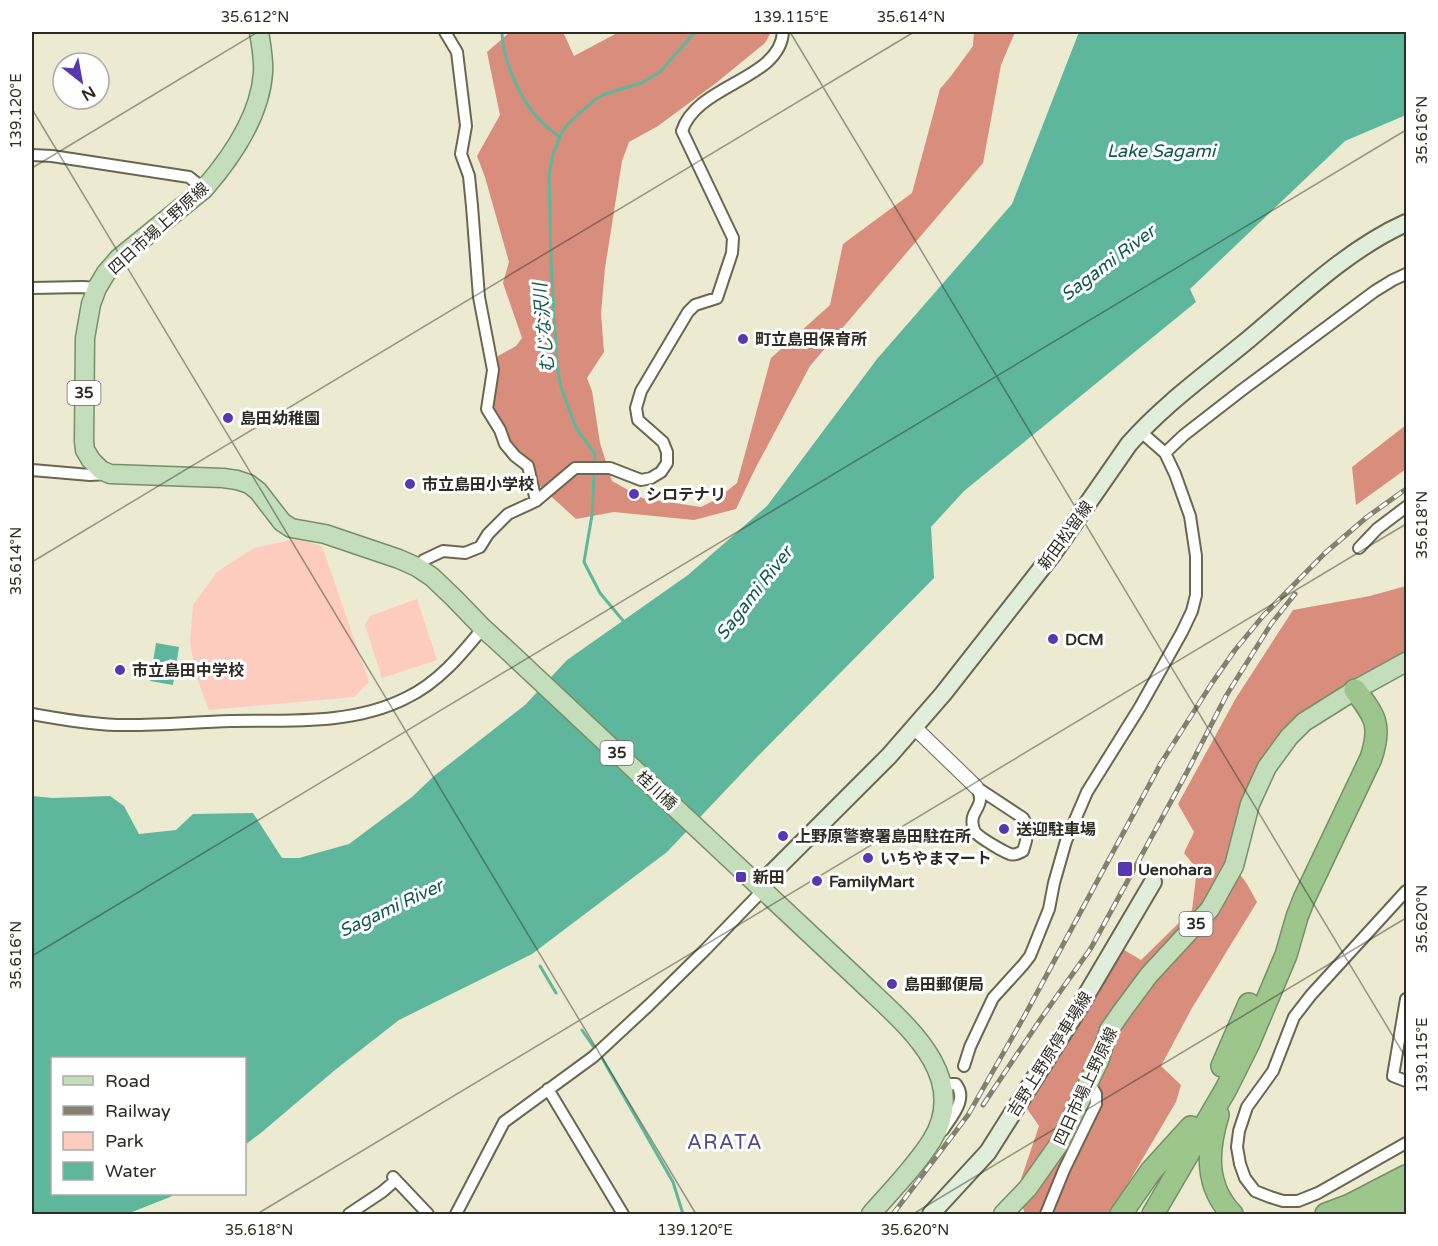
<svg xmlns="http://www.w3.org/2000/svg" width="1438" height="1246" font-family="'Varela Round','Noto Sans JP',sans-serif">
	<rect width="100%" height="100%" fill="#ecead0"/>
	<path fill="#fecbbf" d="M297,539L322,546L369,682L354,697L209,710L196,676L190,642L193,605L217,572L254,548Z
		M417,599L437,660L382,678L365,625L370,616Z"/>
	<path fill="#d88d7d" d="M510,32H563L574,56L619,32H771L765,43L716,83L658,126L629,142L622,161L605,268L601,313L604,352L587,378L592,391L600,443L612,481L642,498L701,507L717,499L737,483L771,358L830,305L843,244L912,193L940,89L951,76L973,46L974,32H1015L1001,65L983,163L810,366L755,469L736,509L694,520L614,512L576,519L510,459L499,439L493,402L498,356L516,346L522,338L503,283L509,262L485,177L477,156L500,115L487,52Z
		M1406,425V469L1356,505L1352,467Z
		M1406,586V662L1339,700L1267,767L1234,866L1247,884L1257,902L1192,1008L1161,1066L1181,1085L1176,1102L1120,1197L1114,1214H1025L1017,1191L1039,1126L1021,1100L1116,945L1141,960L1192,910L1197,869L1184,853L1194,832L1178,804L1236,698L1293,610L1370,596Z"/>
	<path fill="#5eb79d" d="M1079,32H1406V115L1345,141L1190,289L1196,302L964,491L931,527L934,578L758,756L667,852L532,954L399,1020L335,1070L262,1132L245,1145L244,1058H52V1194H175L170,1197L127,1214H32V796L53,798L110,796L124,806L139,834L176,830L193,814L253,813L282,858H299L349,844L412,797L434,776L525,705L567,660L688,575L767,506L877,359L1012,204Z
		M156,643L179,647L173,685L150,681Z"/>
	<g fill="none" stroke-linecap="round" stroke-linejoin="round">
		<path stroke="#5eb79d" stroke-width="3" d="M502,32C502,57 520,100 538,118C544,125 552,131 559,137
			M625,623L600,593L584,562L592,515L595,454L576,428L561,387L557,366L551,260L549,175L553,154L562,132L569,123L594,100L605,94L641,83L660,72L695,32
			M540,966L556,993
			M582,1030L593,1046
			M602,1058L673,1182L683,1214"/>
		<g stroke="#696750" stroke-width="14">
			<path id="minor" d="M445,32L457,52L466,126L461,154L469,176L472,206L479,297L493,370L487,409L500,430L505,444L515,456L528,466L536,501
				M32,155L52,156L189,177L204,189
				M32,288L83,287L97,288
				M1165,453L1184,435L1242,390L1375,291L1393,280L1406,274
				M32,470L90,475L107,474
				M1359,548L1377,529L1406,507
				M417,567L424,560L443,551L465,553L480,547L488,534L508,514L536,501L575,468H610L641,480L651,478L661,472L667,463V452L663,442L638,420L636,408L641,391L688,312L695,305L717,298L732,253L733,238L682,131C697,84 780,80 783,32
				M32,714C59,719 89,724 117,725C155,726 193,722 231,721C289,720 353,725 406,698C438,683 461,655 483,628
				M976,787L1023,818C1030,829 1027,839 1023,851C1019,853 1015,856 1010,854C1004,852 982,839 977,834C974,832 974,830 973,826C969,809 988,807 976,787Z
				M1406,891L1311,995L1294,1017L1273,1071L1247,1107L1239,1131L1237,1147L1240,1164L1245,1178L1255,1191L1270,1197L1283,1201H1298L1318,1193L1406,1143
				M1406,999L1393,1076L1406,1081
				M964,1066L970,1047L993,998L1023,965L1030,956L1049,909L1054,883L1066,841L1087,792L1140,707L1182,632L1192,611L1196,595V556L1190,516L1175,474L1165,453L1140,431
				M942,1084H956C968,1099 952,1116 943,1130
				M548,1089L623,1214
				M393,1177L428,1214
				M349,1214L382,1192L396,1180
				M456,1214L504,1122L593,1057L648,1006L705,950L763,890
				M1046,1214L1064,1170L1096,1104V1094L1089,1082"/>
		</g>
		<g stroke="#696750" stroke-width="16">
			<path id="tertiary" d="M914,727L976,787"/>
		</g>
		<g stroke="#696750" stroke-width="20">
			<path id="secondary" d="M759,886L889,756L943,694L1052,555L1129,444C1164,404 1208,373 1249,339C1298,298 1348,249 1406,223
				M931,1214L988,1152L1074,1016L1153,882"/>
		</g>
		<g stroke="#759067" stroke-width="21">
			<path id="primary" d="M259,32C261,45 264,59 263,73C260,115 231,158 204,189L119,258L106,273L97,288L91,304L85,338L84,441L85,450L91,460L101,470L110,474L223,478L237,480L249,484L258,491L282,522L291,528L325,534L399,559L417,567L432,577L454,598L483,628L505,648L859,980C901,1021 972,1074 932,1140C915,1167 892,1190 871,1214
				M1003,1214L1028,1188L1059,1144L1099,1061L1109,1030L1123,1010L1149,975L1210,909L1234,866L1250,804L1267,767L1289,737L1304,722L1355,690L1406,662"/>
		</g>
		<g stroke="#759067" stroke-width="24">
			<path id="motorway" d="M1222,1066L1249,1004
				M1218,1115C1207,1151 1205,1186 1232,1214
				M1121,1214L1151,1171L1191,1127
				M1153,1214L1226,1089L1248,1045L1286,955L1297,917L1304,899L1371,758C1382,725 1375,716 1355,690
				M1326,1214L1350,1205L1406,1176
				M1368,1214L1406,1194
				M1405,1214H1406"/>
		</g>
		<use href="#minor" stroke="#fff" stroke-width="10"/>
		<use href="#tertiary" stroke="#fff" stroke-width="14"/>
		<use href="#secondary" stroke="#e1eedc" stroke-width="16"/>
		<use href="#primary" stroke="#c4ddba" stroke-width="18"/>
		<use href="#motorway" stroke="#9cc68c" stroke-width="21"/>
		<g stroke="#828170" stroke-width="5">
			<path id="rail" d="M983,1105L1040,1020L1091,948L1187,772L1226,696L1271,624L1295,594
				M893,1214L968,1115L1025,1015L1161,763L1212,683L1235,650L1263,616L1325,553L1367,517L1406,489"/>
		</g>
		<use href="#rail" stroke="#fff" stroke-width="3" stroke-dasharray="9" stroke-linecap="butt"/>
	</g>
	<path fill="none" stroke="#2d2c22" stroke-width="1.5" stroke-opacity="0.45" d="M790,32L1406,1058M32,109L696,1214M32,168L258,32M32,562L914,32M32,956L1406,130M257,1214L1406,524M913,1214L1406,918"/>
	<g fill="#5838b0" stroke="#fff" stroke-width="2">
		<circle cx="743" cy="339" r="6"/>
		<circle cx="228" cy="418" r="6"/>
		<circle cx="410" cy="484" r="6"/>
		<circle cx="634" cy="494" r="6"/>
		<circle cx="1053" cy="639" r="6"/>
		<circle cx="120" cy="670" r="6"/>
		<circle cx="1004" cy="829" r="6"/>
		<circle cx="783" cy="836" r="6"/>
		<circle cx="868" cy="858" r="6"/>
		<rect x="1117" y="861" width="16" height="16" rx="3"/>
		<rect x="735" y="871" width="12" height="12" rx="3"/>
		<circle cx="817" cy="881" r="6"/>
		<circle cx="892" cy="984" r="6"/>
	</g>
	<g text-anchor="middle" stroke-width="6" stroke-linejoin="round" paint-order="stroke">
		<g fill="#fff" stroke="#6c6b64" stroke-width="1.5">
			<rect x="67.5" y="381" width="33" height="24" rx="4.5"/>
			<rect x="600.5" y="741" width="33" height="24" rx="4.5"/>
			<rect x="1179.5" y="912" width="33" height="24" rx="4.5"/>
		</g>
		<g font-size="15" font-weight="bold" fill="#2d2c22">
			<text x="84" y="398">35</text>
			<text x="617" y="758">35</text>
			<text x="1196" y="929">35</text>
		</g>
		<g font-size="16" fill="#2d2c22" stroke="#fff">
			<text transform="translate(158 228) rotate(-42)" y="6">四日市場上野原線</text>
			<text transform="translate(1065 535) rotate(-54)" y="6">新田松留線</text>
			<text transform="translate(657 790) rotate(43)" y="6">桂川橋</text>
			<text transform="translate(1049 1054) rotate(-58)" y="6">吉野上野原停車場線</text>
			<text transform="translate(1085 1086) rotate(-65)" y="6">四日市場上野原線</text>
		</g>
		<g font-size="16" font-weight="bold" fill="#2d2c22" stroke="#fff" text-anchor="start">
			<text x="755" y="345">町立島田保育所</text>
			<text x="240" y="424">島田幼稚園</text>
			<text x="422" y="490">市立島田小学校</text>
			<text x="646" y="500">シロテナリ</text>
			<text x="1065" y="645">DCM</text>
			<text x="132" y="676">市立島田中学校</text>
			<text x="1016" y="835">送迎駐車場</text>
			<text x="795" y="842">上野原警察署島田駐在所</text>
			<text x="880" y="864">いちやまマート</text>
			<text x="1138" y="875">Uenohara</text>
			<text x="753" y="883">新田</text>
			<text x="829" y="887">FamilyMart</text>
			<text x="904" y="990">島田郵便局</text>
		</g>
		<g font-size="18" font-style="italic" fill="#0f5947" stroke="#fff">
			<text x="1161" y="157">Lake Sagami</text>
			<text transform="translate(1108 263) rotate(-37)" y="6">Sagami River</text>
			<text transform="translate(544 328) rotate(-95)" y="6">むじな沢川</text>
			<text transform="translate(754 593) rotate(-52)" y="6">Sagami River</text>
			<text transform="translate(391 908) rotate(-25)" y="6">Sagami River</text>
		</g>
		<g font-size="20" letter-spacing="1.5" fill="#534987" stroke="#fff">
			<text x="725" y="1149">ARATA</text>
		</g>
	</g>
	<rect width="1438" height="1246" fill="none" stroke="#ffffff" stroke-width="66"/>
	<rect x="51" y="1057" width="195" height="138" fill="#ffffff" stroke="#ababa7" stroke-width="1.5"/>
	<rect x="63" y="1076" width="30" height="9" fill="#c4ddba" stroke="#ababa7" stroke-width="1.5"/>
	<text x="105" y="1087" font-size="18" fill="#2d2c22">Road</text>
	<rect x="63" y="1106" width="30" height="9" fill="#828170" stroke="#ababa7" stroke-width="1.5"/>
	<text x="105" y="1117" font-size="18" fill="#2d2c22">Railway</text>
	<rect x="63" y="1132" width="30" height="18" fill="#fecbbf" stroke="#ababa7" stroke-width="1.5"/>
	<text x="105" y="1147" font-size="18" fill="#2d2c22">Park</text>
	<rect x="63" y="1162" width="30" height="18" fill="#5eb79d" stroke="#ababa7" stroke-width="1.5"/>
	<text x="105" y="1177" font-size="18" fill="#2d2c22">Water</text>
	<g transform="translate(81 81) rotate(149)"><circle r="28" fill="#ffffff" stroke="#ababa7" stroke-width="1.5"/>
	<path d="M0-4.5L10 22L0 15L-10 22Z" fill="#5838b0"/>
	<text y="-9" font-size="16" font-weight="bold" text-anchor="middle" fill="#2d2c22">N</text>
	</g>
	<rect x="33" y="33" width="1372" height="1180" fill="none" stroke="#2d2c22" stroke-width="2"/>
	<g font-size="15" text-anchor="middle" fill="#2d2c22">
		<text x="255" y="22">35.612°N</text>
		<text x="791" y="22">139.115°E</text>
		<text x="911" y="22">35.614°N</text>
		<text transform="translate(16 111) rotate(-90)" y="5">139.120°E</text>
		<text transform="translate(1422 130) rotate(-90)" y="5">35.616°N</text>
		<text transform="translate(1422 525) rotate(-90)" y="5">35.618°N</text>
		<text transform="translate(16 561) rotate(-90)" y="5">35.614°N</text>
		<text transform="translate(1422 919) rotate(-90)" y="5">35.620°N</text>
		<text transform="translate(16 955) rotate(-90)" y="5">35.616°N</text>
		<text transform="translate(1422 1055) rotate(-90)" y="5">139.115°E</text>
		<text x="259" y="1235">35.618°N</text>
		<text x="695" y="1235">139.120°E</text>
		<text x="915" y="1235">35.620°N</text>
	</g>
</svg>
